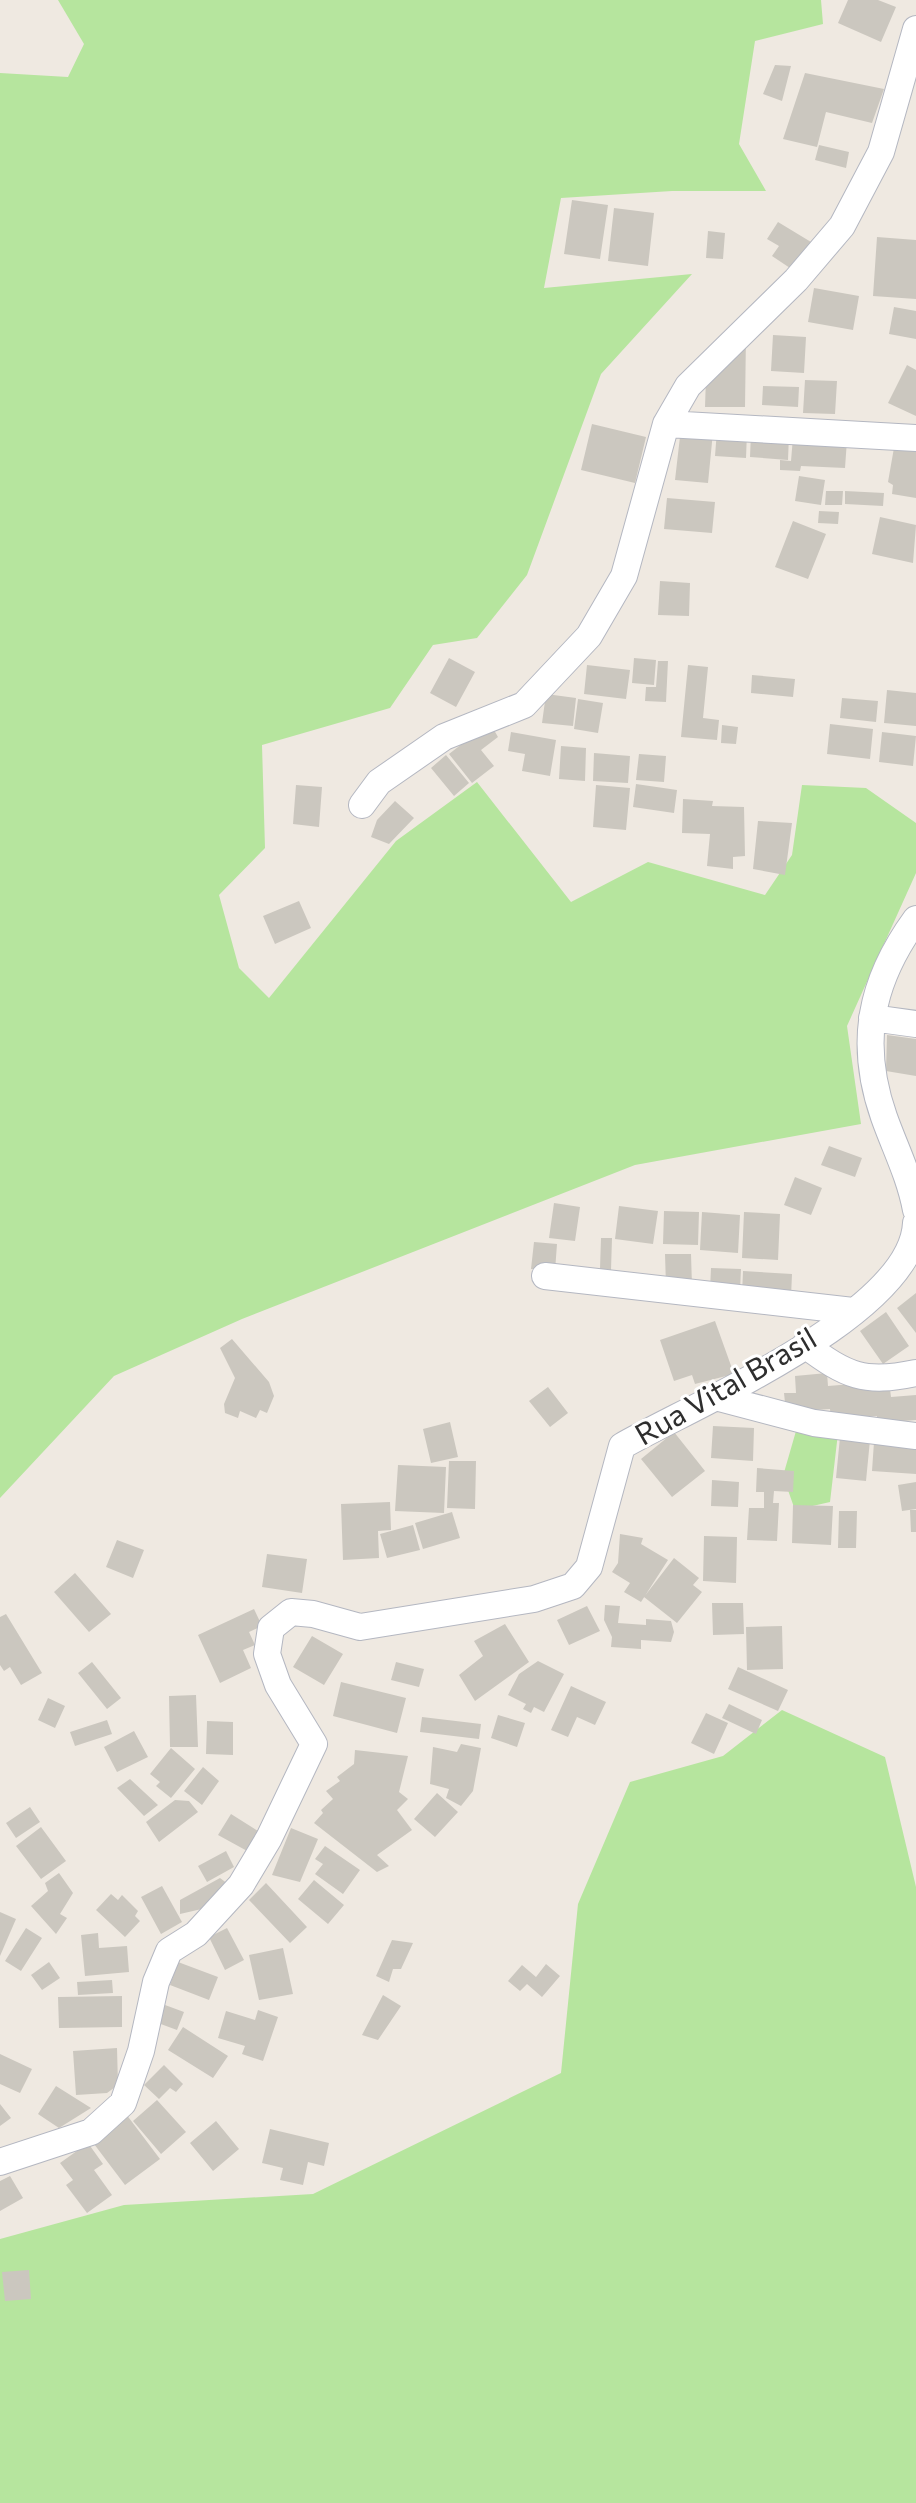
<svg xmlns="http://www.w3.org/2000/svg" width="916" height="2503" font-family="Commissioner,sans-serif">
	<rect width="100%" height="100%" fill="#efe9e1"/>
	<path fill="#b6e59e" d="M58,0H821L823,24L755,41L739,144L766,191H672L561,198L544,288L692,274L601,374L527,575L477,638L433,645L390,708L262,745L265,848L219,895L239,968L269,998L396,841L477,782L571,902L648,862L765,895L792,855L802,785L866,788L916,823V873L847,1026L861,1124L635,1165L242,1319L114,1376L0,1498V73L68,77L84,44Z
		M796,1431L838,1433L830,1502L795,1510L783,1476Z
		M782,1710L885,1757L916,1887V2503H0V2239L124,2205L313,2194L561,2073L578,1904L630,1782L723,1756Z"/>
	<path fill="#cbc7bf" d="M848,0H878L896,7L881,42L838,23Z
		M775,65L791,66L782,101L763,94Z
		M805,73L884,89L872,123L826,112L817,147L783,139Z
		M819,145L849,152L846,168L815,160Z
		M572,200L608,205L600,259L564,254Z
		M614,208L654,213L648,266L608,261Z
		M778,222L811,242L793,270L772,256L779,246L767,239Z
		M708,231L725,233L723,259L706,258Z
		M877,237L916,240V299L873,296Z
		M814,288L859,296L853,330L808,322Z
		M894,307L916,311V339L889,334Z
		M746,334L745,407H705L706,377Z
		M773,335L806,337L804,373L771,371Z
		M907,365L916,370V416L888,403Z
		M805,380L837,381L835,414L803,413Z
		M763,386L799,387L798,407L762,405Z
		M592,424L646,437L635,483L581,470Z
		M681,428L713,432L708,483L675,480Z
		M717,430L747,432L746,458L715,456Z
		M751,433L789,435L788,460L750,457Z
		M793,437L847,440L845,468L801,466L800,471L780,470V460L791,461Z
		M895,442L916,445V498L892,494L893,485L888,482Z
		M799,476L825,480L821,505L795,501Z
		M826,491H843L842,505H825Z
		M845,491L884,493L883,506L845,504Z
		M667,498L715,502L712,533L664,529Z
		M819,511L839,512L838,524L818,523Z
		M880,517L916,525L913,563L872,554Z
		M793,521L826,534L808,579L775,567Z
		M660,581L690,583L689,616L658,615Z
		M449,658L475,672L456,707L430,693Z
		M634,658L656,660L654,685L632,683Z
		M658,661H668L666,702L645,701L646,687H656Z
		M587,665L630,670L626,699L584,694Z
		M688,665L708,667L703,718L719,720L717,740L681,737Z
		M752,675L795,679L793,697L751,693Z
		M887,690L916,693V726L884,723Z
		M546,694L576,698L573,726L542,723Z
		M842,698L878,701L876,722L840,718Z
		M578,699L603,703L598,733L574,729Z
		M830,724L873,729L870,759L827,754Z
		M722,725L738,727L736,744L721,743Z
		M494,730L498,737L481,750L494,766L472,783L449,754L467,740Z
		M511,732L556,740L550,776L522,771L525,754L508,751Z
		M882,732L916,736L913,766L879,762Z
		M561,746L586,748L585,781L559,779Z
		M594,753L630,756L628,783L593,781Z
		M639,754L666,756L664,782L636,780Z
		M446,755L469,783L454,796L431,768Z
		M636,784L677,790L674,813L633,807Z
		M296,785L322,787L319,827L293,824Z
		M596,785L630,788L626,830L593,827Z
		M683,799L713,801L712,806L744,807L745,856L733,857V869L707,866L710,834L682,833Z
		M395,801L414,818L389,844L371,837L377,820Z
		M758,821L792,823L785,875L753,869Z
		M299,901L311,928L275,944L263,916Z
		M887,1035L916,1039V1076L886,1071Z
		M829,1146L862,1158L855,1177L821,1165Z
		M795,1177L822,1188L811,1215L784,1205Z
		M554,1203L580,1207L575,1241L549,1238Z
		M619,1206L658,1211L653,1244L615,1239Z
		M664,1211L699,1212L698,1245L663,1244Z
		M702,1212L740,1215L738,1253L700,1250Z
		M744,1212L780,1214L778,1260L742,1258Z
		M601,1238H612L611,1270L600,1269Z
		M534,1242L557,1244L555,1271L531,1269Z
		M665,1254H691L692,1286H666Z
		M711,1268L741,1269L740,1291L710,1290Z
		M743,1271L792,1274L791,1297L742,1295Z
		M916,1293V1333L897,1308Z
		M886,1312L909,1346L883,1364L860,1331Z
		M715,1321L734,1374L695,1384L692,1375L674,1381L660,1340Z
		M232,1339L269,1382L274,1396L267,1413L260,1410L256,1418L240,1411L238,1418L225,1413L224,1404L235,1378L220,1348Z
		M827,1373L828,1386L889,1381L891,1397L916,1395V1420L877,1423V1416L831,1420L830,1409L786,1412L784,1393H796L795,1376Z
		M548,1387L568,1413L550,1427L529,1401Z
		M450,1422L458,1457L431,1463L423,1429Z
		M713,1426L754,1428L753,1461L711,1458Z
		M674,1432L705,1471L672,1497L641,1459Z
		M840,1437L870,1440L866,1481L836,1478Z
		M874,1442L916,1445V1474L872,1471Z
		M449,1461H476L475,1509L447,1508Z
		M398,1465L446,1467L444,1513L395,1511Z
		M757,1468L794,1471L793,1492L774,1491L773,1503H779L777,1541L747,1540L749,1508H764V1492H756Z
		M712,1480L739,1482L738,1507L711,1506Z
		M916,1482V1509L902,1511L898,1485Z
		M390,1502L391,1530L378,1531L379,1558L343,1560L341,1504Z
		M793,1505L833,1506L831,1545L792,1543Z
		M910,1510H916V1532H911Z
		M839,1511H857L856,1548H838Z
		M452,1512L460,1538L423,1549L415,1523Z
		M413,1525L420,1550L387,1558L380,1534Z
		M620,1534L643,1538L641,1544L668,1560L641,1602L624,1592L630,1583L612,1572L618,1563Z
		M704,1536L737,1537L736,1583L703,1581Z
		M117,1540L144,1550L133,1578L106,1567Z
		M267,1554L307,1559L302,1593L262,1587Z
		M674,1558L699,1578L693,1585L702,1592L677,1623L644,1597Z
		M75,1573L111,1614L89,1632L54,1592Z
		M712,1603H743L744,1634L713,1635Z
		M605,1605L620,1606L618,1623L646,1625V1619L671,1621L674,1632L671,1642L641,1640V1649L611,1647L612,1637L604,1620Z
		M587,1606L600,1631L569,1645L557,1620Z
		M254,1609L262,1626L249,1632L255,1645L243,1650L251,1668L220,1683L198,1635Z
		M6,1614L42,1673L21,1685L10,1667L4,1671L0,1665V1617Z
		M505,1624L529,1662L475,1701L459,1675L483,1656L474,1641Z
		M782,1626L783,1669L747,1670L746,1627Z
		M312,1636L343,1654L324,1685L293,1667Z
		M538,1661L564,1674L544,1712L534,1707L531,1713L523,1709L526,1704L508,1695L519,1674Z
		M92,1662L121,1698L107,1709L78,1673Z
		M396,1662L424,1669L419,1687L391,1680Z
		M738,1667L788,1690L778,1711L728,1689Z
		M341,1682L406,1698L397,1733L333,1716Z
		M571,1686L606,1702L595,1725L577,1717L568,1737L551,1730Z
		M196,1695L198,1747H170L169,1696Z
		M48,1698L65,1706L55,1728L38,1720Z
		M729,1704L762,1720L756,1734L722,1718Z
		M706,1713L728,1723L714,1754L691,1743Z
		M498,1715L525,1723L517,1747L491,1738Z
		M422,1717L481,1724L479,1739L420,1732Z
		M107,1720L112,1734L75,1746L70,1732Z
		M207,1721L233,1722V1755L206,1754Z
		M134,1731L148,1757L117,1772L104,1747Z
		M461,1744L481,1748L473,1791L461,1806L446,1798L449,1789L430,1784L433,1747L457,1752Z
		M171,1748L195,1769L171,1798L156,1786L160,1782L150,1774Z
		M355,1750L408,1756L399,1792L408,1799L397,1810L412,1830L377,1855L389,1866L377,1872L314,1823L323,1813L321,1810L333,1799L326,1791L340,1781L337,1777L354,1764Z
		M203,1767L219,1781L202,1805L184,1791Z
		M130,1779L158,1805L144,1816L117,1788Z
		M437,1793L458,1812L435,1837L414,1819Z
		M175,1800L189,1801L198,1812L159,1842L146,1822Z
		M30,1807L40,1822L16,1838L6,1823Z
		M231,1814L261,1833L249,1852L218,1835Z
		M41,1827L66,1861L41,1879L16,1846Z
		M291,1828L318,1839L300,1882L272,1875Z
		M325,1846L360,1870L343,1894L315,1874L323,1864L315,1859Z
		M226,1851L234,1867L207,1882L198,1866Z
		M59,1873L73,1893L60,1914L67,1918L56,1934L31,1906L48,1891L45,1883Z
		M220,1878L228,1884L206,1908L180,1914V1900Z
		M314,1880L344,1905L328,1924L298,1899Z
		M266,1883L307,1927L290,1943L249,1900Z
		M162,1886L182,1922L161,1934L141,1897Z
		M111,1894L118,1900L122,1895L138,1911L135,1916L140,1921L125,1937L96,1910Z
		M0,1912L16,1919L0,1956Z
		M26,1928L42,1938L21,1971L5,1961Z
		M227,1928L244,1960L225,1970L209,1937Z
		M98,1933L99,1948L127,1946L129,1972L85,1976L81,1935Z
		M392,1940L413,1943L401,1969H393L389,1982L376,1976Z
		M283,1948L293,1994L259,2000L249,1955Z
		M49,1962L60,1978L42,1990L31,1975Z
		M178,1962L218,1977L209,2000L170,1985Z
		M546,1964L560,1976L542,1997L527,1984L520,1991L508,1981L522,1965L536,1977Z
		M112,1980L113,1993L78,1995L77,1982Z
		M383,1995L401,2006L378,2040L362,2035Z
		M122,1996V2027L59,2028L58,1997Z
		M165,2005L184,2012L177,2030L158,2023Z
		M258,2010L278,2017L263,2061L242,2054L245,2046L218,2038L226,2011L255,2020Z
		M183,2027L228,2056L213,2078L168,2050Z
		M117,2048L118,2085L107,2093L76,2095L73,2051Z
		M0,2054L32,2069L20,2093L0,2084Z
		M164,2065L183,2084L176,2092L170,2088L159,2099L144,2085Z
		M56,2086L91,2108L59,2128L38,2114Z
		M157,2100L186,2132L161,2154L133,2121Z
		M0,2104L11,2118L0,2126Z
		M126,2114L160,2159L125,2185L91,2140Z
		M216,2121L239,2149L213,2171L190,2143Z
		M270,2129L329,2143L324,2166L308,2162L303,2185L280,2180L283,2168L262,2163Z
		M88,2143L103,2164L94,2170L112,2195L87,2213L66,2185L73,2180L60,2163Z
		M10,2176L23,2198L0,2211V2181Z
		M29,2270L31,2299L5,2301L2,2272Z"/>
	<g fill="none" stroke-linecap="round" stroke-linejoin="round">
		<g stroke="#b4b7c1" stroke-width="28">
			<path id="minor" d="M666,424L916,438
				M362,805L379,782L444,737L524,705L589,636L624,576L666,424L688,386L796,280L842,226L881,152L916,29
				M916,919C870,982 858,1043 884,1117C895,1148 910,1177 916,1210
				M872,1018L916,1024
				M545,1276L853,1311
				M805,1345C847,1376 864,1384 916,1373
				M719,1398L814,1423L916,1436
				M0,2162L91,2132L123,2103L141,2051L156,1982L169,1951L196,1934L241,1885L269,1838L314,1744L278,1685L267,1654L271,1628L291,1612L313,1614L360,1627L534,1599L573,1586L589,1567L622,1446C693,1405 912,1314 916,1223"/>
		</g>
		<use href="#minor" stroke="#fff" stroke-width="26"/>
	</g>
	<g text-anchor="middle" stroke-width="6" stroke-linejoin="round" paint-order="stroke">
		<g font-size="30" fill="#2e2e2e" stroke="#fff">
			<text transform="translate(726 1387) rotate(-30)" y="10">Rua Vital Brasil</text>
		</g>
	</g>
</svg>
